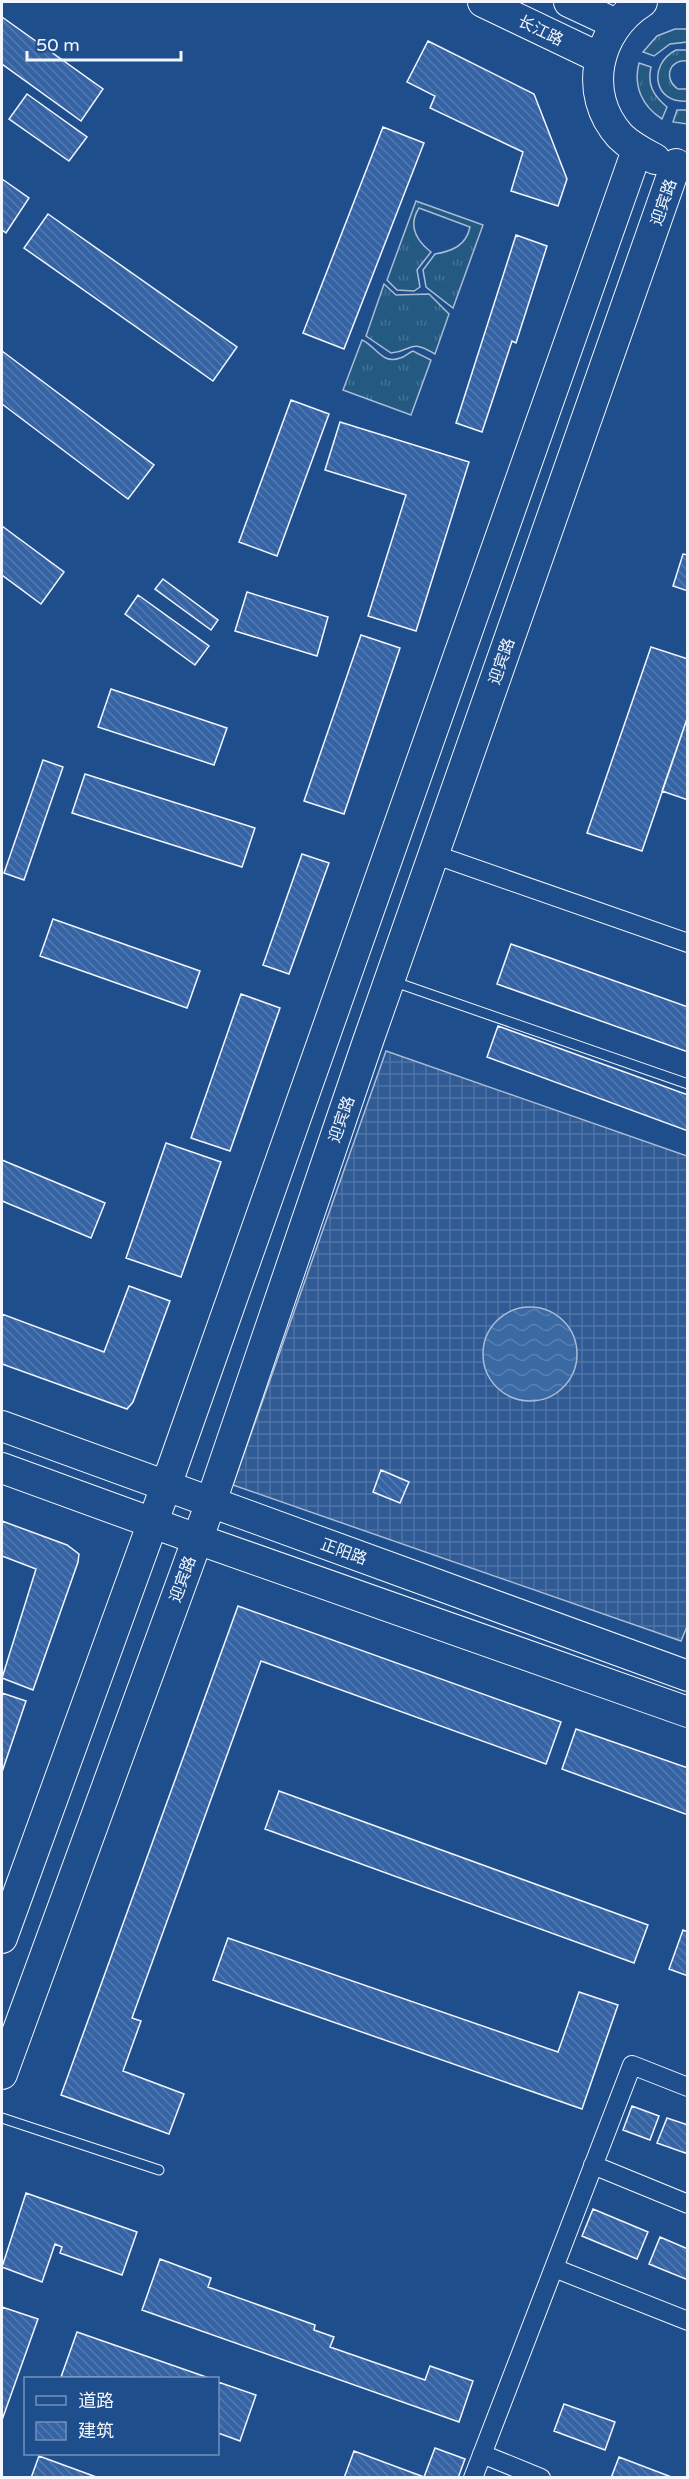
<svg xmlns="http://www.w3.org/2000/svg" width="689" height="2479" font-family="'Varela Round','Noto Sans SC',sans-serif">
	<defs>
		<pattern id="grass-tufts" width="24" height="20" patternUnits="userSpaceOnUse" patternTransform="scale(1.5)"><rect width="24" height="20" fill="#245a82"/><path d="M3 7l-1-3M5 7V3M7 7l1-3M15 17l-1-3M17 17v-4M19 17l1-3" fill="none" stroke="#447295"/></pattern>
		<pattern id="plaza-grid" width="8" height="8" patternUnits="userSpaceOnUse" patternTransform="scale(1.5)"><rect width="8" height="8" fill="#305b95"/><path d="M0 4h8M4 0v8" fill="none" stroke="#4e73a5"/></pattern>
		<pattern id="water-waves" width="16" height="10" patternUnits="userSpaceOnUse" patternTransform="scale(1.5)"><rect width="16" height="10" fill="#3b69a3"/><path d="M0 5q4-4 8 0t8 0" fill="none" stroke="#587fb1"/></pattern>
		<pattern id="building-back-hatch" width="6" height="6" patternUnits="userSpaceOnUse" patternTransform="scale(1.5)"><rect width="6" height="6" fill="#3563a3"/><path d="M-1 5l2 2M0 0l6 6M5-1l2 2" fill="none" stroke="#537ab1"/></pattern>
	</defs>
	<rect width="100%" height="100%" fill="#1f4e8c"/>
	<path fill="url(#grass-tufts)" stroke="#a8bbd7" stroke-width="1.5" d="M675,29H687V42L670,44L654,56L643,52L657,36Z
		M676,50H687V61C669,59 663,79 678,89H687V101C654,104 647,65 676,50Z
		M639,63L651,67C647,85 653,95 667,107L662,119C642,106 633,86 639,63Z
		M677,110H687V124L673,122Z
		M416,201L483,225L453,308L426,287L423,270L435,254C452,251 466,246 470,227L419,208C408,225 416,240 431,252L417,270L420,287L414,291L397,290L387,280Z
		M384,284L396,295L429,294L449,314L435,354C408,338 414,351 391,353L366,336Z
		M362,340C376,346 382,365 400,358C405,357 408,353 413,351L431,360L411,415L343,390Z"/>
	<path fill="url(#plaza-grid)" stroke="#a8bbd7" stroke-width="1.5" d="M386,1051L687,1156L688,1624L681,1641L233,1485Z"/>
	<path fill="url(#water-waves)" stroke="#a8bbd7" stroke-width="1.5" d="M483 1354a47 47 0 1 1 94 0a47 47 0 1 1-94 0Z"/>
	<path fill="url(#building-back-hatch)" stroke="#f2f6ff" stroke-width="1.5" d="M2,17L103,89L81,121L2,64Z
		M428,41L534,94L567,179L558,206L511,191L523,152L430,108L435,96L407,82Z
		M27,94L87,137L69,161L9,119Z
		M383,127L424,143L344,349L303,333Z
		M2,179L29,198L6,233L2,230Z
		M48,214L237,347L213,381L24,248Z
		M516,235L547,246L516,343L512,341L482,432L456,423Z
		M2,351L154,465L128,499L2,404Z
		M291,400L329,414L277,556L239,542Z
		M340,422L469,462L416,631L368,616L406,495L325,470Z
		M2,526L64,572L41,604L2,575Z
		M683,554L688,555V591L673,586Z
		M163,579L218,620L211,630L155,589Z
		M247,592L328,617L317,656L235,631Z
		M138,595L209,646L195,665L125,614Z
		M361,635L400,648L344,814L304,801Z
		M651,647L688,659V716L642,851L587,833Z
		M111,689L227,728L214,765L98,727Z
		M688,716V800L662,791Z
		M43,760L63,767L24,880L4,873Z
		M85,774L255,828L242,867L72,813Z
		M302,854L329,863L289,974L263,965Z
		M53,919L200,971L187,1008L40,956Z
		M511,944L688,1007V1052L497,984Z
		M241,994L280,1008L230,1151L191,1138Z
		M498,1026L688,1095V1131L487,1057Z
		M166,1143L221,1162L181,1277L126,1258Z
		M2,1160L105,1203L91,1238L2,1201Z
		M129,1286L170,1301L133,1402L127,1409L2,1364V1314L104,1352Z
		M381,1470L409,1482L400,1503L373,1492Z
		M2,1521L67,1545L79,1554L78,1562L33,1690L2,1678L36,1569L2,1556Z
		M238,1606L561,1722L546,1764L261,1661L132,2018L141,2021L123,2071L184,2094L169,2134L61,2095Z
		M2,1693L26,1701L2,1772Z
		M576,1729L688,1768V1815L562,1769Z
		M279,1791L648,1925L634,1963L265,1829Z
		M683,1930L688,1932V1976L669,1969Z
		M228,1938L558,2052L579,1992L618,2005L582,2109L213,1980Z
		M632,2106L659,2116L650,2140L623,2130Z
		M667,2118L688,2125V2154L657,2143Z
		M26,2193L137,2232L122,2275L60,2253L62,2247L55,2244L42,2282L2,2267Z
		M593,2209L648,2232L637,2259L582,2236Z
		M660,2237L688,2249V2280L649,2264Z
		M160,2259L211,2278L208,2287L315,2325L314,2330L334,2337L330,2347L425,2380L430,2366L473,2381L459,2422L142,2310Z
		M2,2307L38,2319L2,2420Z
		M77,2332L209,2378L61,2377Z
		M218,2382L256,2395L240,2441L218,2433Z
		M564,2404L615,2422L605,2450L554,2431Z
		M435,2448L465,2459L458,2478H344L354,2451L424,2477Z
		M39,2456L99,2478H31Z
		M619,2457L674,2478H611Z"/>
	<g fill="none" stroke-linecap="round" stroke-linejoin="round">
		<g stroke="#f2f6ff" stroke-width="11">
			<path id="lane" d="M392,981L688,1084
				M2,2118L159,2170"/>
		</g>
		<g stroke="#f2f6ff" stroke-width="20">
			<path id="street" d="M433,854L688,943
				M593,2165L688,2204
				M554,2268L688,2321
				M482,2454L541,2478
				M473,2478L632,2065L688,2087"/>
		</g>
		<g stroke="#f2f6ff" stroke-width="32">
			<path id="primary" d="M483,2L600,58
				M569,2L616,24
				M642,2C596,31 582,94 620,136C630,146 642,152 655,159
				M2,1426L688,1676
				M2,1468L197,1539L688,1712
				M2,1938L166,1486L637,150
				M2,2074L211,1502L367,1044L676,164"/>
		</g>
		<use href="#lane" stroke="#1f4e8c" stroke-width="9"/>
		<use href="#street" stroke="#1f4e8c" stroke-width="18"/>
		<use href="#primary" stroke="#1f4e8c" stroke-width="30"/>
	</g>
	<g text-anchor="middle" stroke-width="4.5" stroke-linejoin="round" paint-order="stroke">
		<g font-size="16" fill="#f2f6ff" stroke="#1f4e8c">
			<text transform="translate(541 30) rotate(26)" y="6">长江路</text>
			<text transform="translate(663 202) rotate(-71)" y="6">迎宾路</text>
			<text transform="translate(501 661) rotate(-71)" y="6">迎宾路</text>
			<text transform="translate(341 1119) rotate(-71)" y="6">迎宾路</text>
			<text transform="translate(344 1551) rotate(20)" y="6">正阳路</text>
			<text transform="translate(182 1579) rotate(-70)" y="6">迎宾路</text>
		</g>
	</g>
	<rect width="689" height="2479" fill="none" stroke="#f2f6ff" stroke-width="6"/>
	<rect x="24" y="2377" width="195" height="78" fill="#1f4e8c" stroke="#7391ba" stroke-width="1.5"/>
	<rect x="36" y="2396" width="30" height="9" fill="#1f4e8c" stroke="#7391ba" stroke-width="1.5"/>
	<text x="78" y="2407" font-size="18" fill="#f2f6ff">道路</text>
	<rect x="36" y="2422" width="30" height="18" fill="url(#building-back-hatch)" stroke="#7391ba" stroke-width="1.5"/>
	<text x="78" y="2437" font-size="18" fill="#f2f6ff">建筑</text>
	<path d="M27 51v9h154v-9" fill="none" stroke="#f2f6ff" stroke-width="3"/>
	<text x="36" y="51" font-size="18" fill="#f2f6ff" stroke="#1f4e8c" stroke-width="4.5" paint-order="stroke">50 m</text>
</svg>
